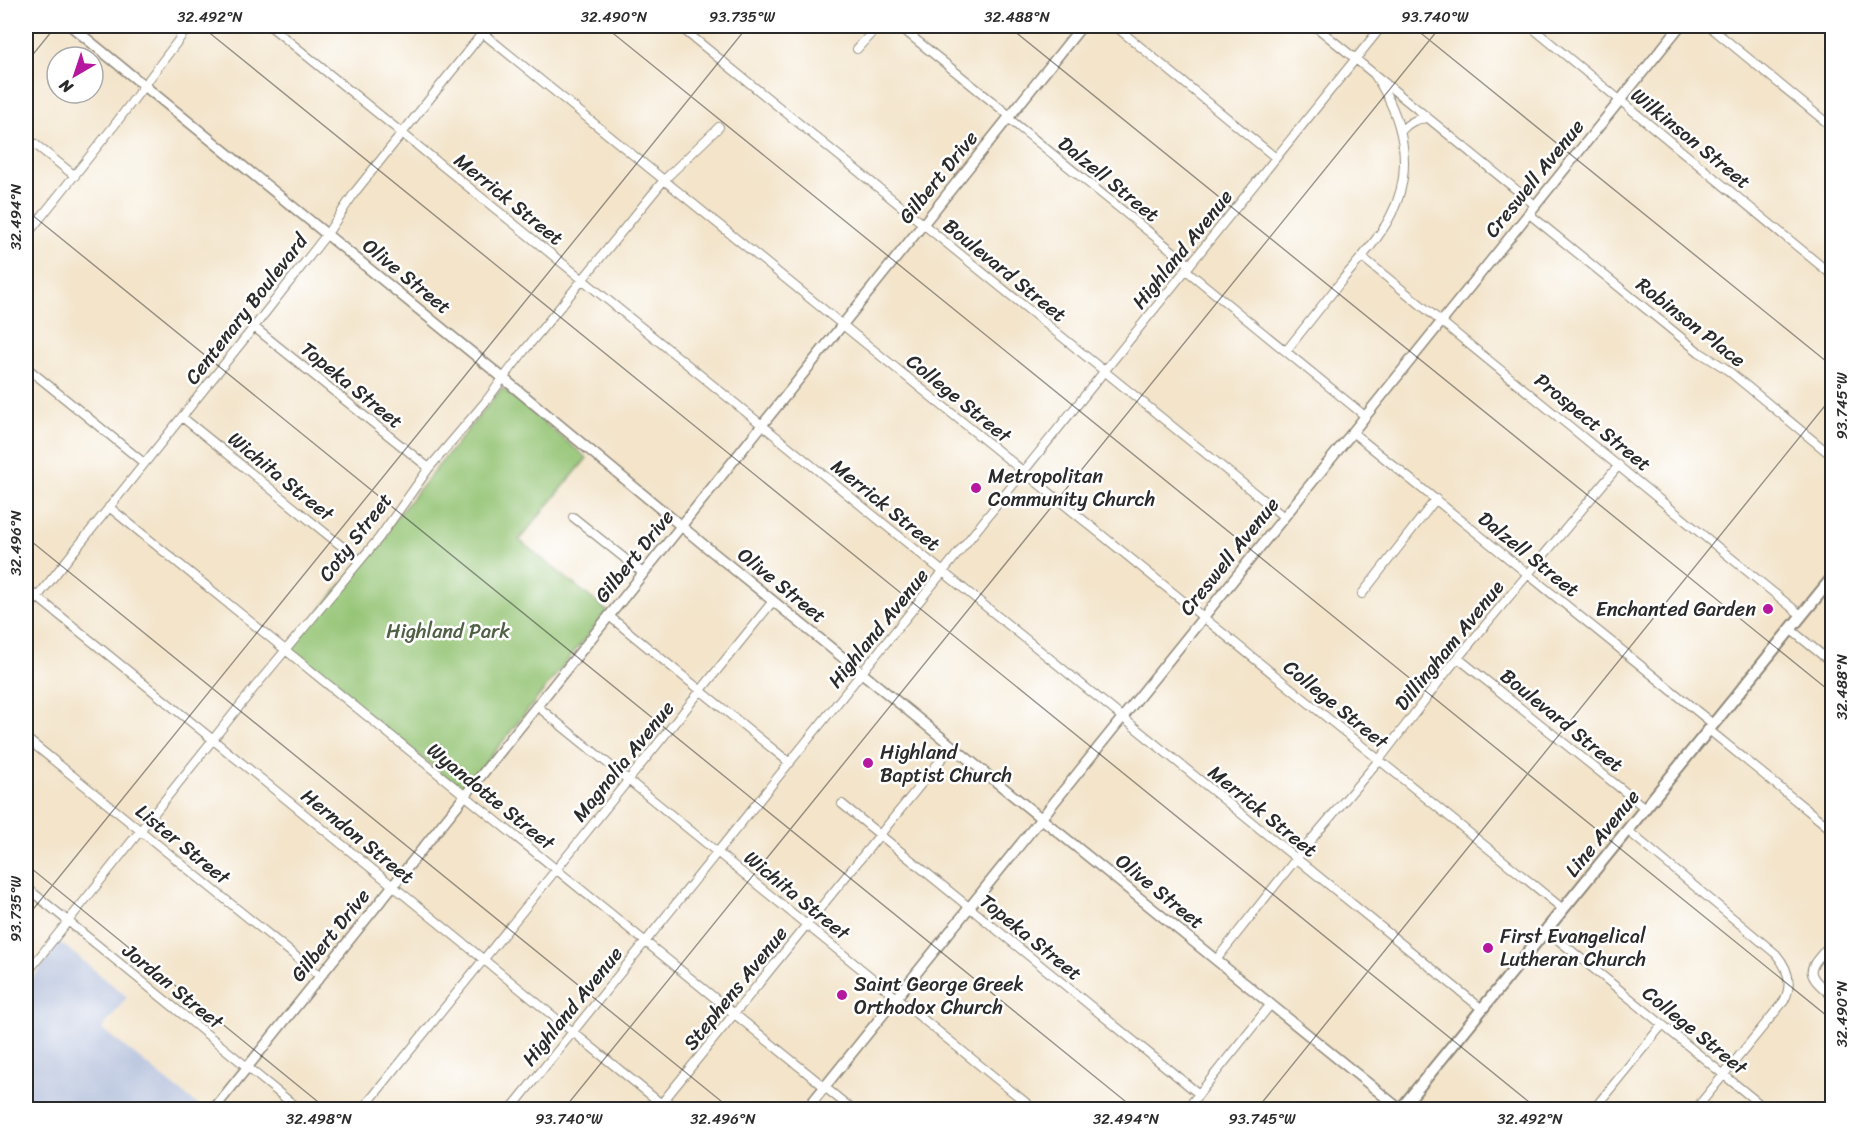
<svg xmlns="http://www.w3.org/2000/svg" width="1858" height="1135" font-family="Sriracha,sans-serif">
	<rect width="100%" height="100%" fill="#fff"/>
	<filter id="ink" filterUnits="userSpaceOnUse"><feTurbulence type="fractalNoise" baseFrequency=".0167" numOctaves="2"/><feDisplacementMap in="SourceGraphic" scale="12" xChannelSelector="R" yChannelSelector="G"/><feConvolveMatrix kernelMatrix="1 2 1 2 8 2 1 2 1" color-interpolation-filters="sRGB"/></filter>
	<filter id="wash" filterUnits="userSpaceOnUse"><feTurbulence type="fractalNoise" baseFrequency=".008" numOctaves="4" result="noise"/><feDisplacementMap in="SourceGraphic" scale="24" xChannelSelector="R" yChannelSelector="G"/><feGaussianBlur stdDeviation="1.35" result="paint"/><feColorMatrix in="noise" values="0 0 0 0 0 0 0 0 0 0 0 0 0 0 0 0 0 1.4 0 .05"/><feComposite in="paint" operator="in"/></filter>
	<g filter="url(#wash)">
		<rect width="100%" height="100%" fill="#f3e4ca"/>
		<path fill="#b9c5de" d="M60,942L127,997L102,1029L203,1109H26V986Z"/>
		<path fill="#93c372" stroke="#5f774e" stroke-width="1.5" d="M502,388L587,458L519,540L607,611L463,791L288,650Z"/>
	</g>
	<g filter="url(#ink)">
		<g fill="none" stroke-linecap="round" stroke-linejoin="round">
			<g stroke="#8f887a" stroke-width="10">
				<path id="minor" d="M270,26L1482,1009
					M474,26L1563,909
					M679,26L1284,517
					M899,26L1010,116
					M1115,26L1276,158
					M1315,26L1535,205
					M1530,26L1832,275
					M1709,26L1832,127
					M857,49L878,26
					M1008,118L1190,265
					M1401,131C1409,122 1416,119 1427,118
					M26,137L75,176
					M1528,213L1699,352L1725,368L1832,456
					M26,236L113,127L189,26
					M1362,257L1801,615
					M1186,270L1365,416
					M254,327L429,468
					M1286,351C1305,327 1324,303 1343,279C1359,260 1378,240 1390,217C1416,169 1403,117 1374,74
					M26,367L144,463
					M182,417L360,561
					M1352,432L1713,724
					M109,507L853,1110
					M573,517L643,573
					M26,588L669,1110
					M1362,594L1436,499
					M26,611L254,327L327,234L355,192L488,26
					M609,616L790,763
					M1790,629L1832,663
					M1458,658L1645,808
					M537,706L1035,1110
					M1709,730L1832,830
					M26,738L320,976
					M842,804L1199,1094
					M1627,830L1776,954C1788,968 1793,984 1784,1001L1695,1110
					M26,887L300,1110
					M1546,930L1767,1110
					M1832,942C1809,970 1801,970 1832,996
					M1216,960L1311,840L1379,760L1447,671L1619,465
					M26,974L254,688L379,538L429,468L486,401L524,351L664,180L719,127
					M362,1110L773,601
					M510,1110L1382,26
					M656,1110L952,746
					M1186,1110L1271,1004
					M1593,1110L1662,1025"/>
			</g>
			<g stroke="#8f887a" stroke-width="12">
				<path id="tertiary" d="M71,26L503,378L704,545L1401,1110
					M213,1110L1082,26
					M806,1110L1680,26"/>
			</g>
			<g stroke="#8f887a" stroke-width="14">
				<path id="secondary" d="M1400,1110L1832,578"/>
			</g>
			<use href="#minor" stroke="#fff" stroke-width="8"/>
			<use href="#tertiary" stroke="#fff" stroke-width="9"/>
			<use href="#secondary" stroke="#fff" stroke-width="10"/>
		</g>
	</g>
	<path fill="none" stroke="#2b2b2b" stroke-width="1.5" stroke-opacity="0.45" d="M201,26L1539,1110M604,26L1832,1020M1008,26L1832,693M1412,26L1832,366M1815,26L1832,39M26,63L56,26M26,210L1136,1110M26,537L732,1110M26,864L328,1110M26,918L748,26M563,1110L1441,26M1256,1110L1832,397"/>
	<g fill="#b5179e" stroke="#fff" stroke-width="2">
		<circle cx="976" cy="488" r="6"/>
		<circle cx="1768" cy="609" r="6"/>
		<circle cx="868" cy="763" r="6"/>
		<circle cx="1488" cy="948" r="6"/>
		<circle cx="842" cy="995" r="6"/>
	</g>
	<g text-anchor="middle" stroke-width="5" stroke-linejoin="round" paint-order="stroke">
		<g font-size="20" fill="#2b2b2b" stroke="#fff">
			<text transform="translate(1691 138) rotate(39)" y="7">Wilkinson Street</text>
			<text transform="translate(938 177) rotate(-51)" y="7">Gilbert Drive</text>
			<text transform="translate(1534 178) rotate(-51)" y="7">Creswell Avenue</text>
			<text transform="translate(1109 179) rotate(39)" y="7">Dalzell Street</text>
			<text transform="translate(509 199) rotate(39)" y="7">Merrick Street</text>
			<text transform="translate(1182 249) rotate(-51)" y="7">Highland Avenue</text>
			<text transform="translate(1005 270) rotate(39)" y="7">Boulevard Street</text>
			<text transform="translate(407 276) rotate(39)" y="7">Olive Street</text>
			<text transform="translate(246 309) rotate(-52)" y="7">Centenary Boulevard</text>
			<text transform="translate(1691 322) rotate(38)" y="7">Robinson Place</text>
			<text transform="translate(352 385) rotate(39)" y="7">Topeka Street</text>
			<text transform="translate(959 398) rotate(39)" y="7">College Street</text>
			<text transform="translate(1593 422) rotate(39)" y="7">Prospect Street</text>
			<text transform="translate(281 476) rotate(39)" y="7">Wichita Street</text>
			<text transform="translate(886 505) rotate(39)" y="7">Merrick Street</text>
			<text transform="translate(355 537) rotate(-52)" y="7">Coty Street</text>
			<text transform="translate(1529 554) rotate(39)" y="7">Dalzell Street</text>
			<text transform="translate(634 556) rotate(-51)" y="7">Gilbert Drive</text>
			<text transform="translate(1229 556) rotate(-51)" y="7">Creswell Avenue</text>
			<text transform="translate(782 585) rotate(39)" y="7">Olive Street</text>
			<text transform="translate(878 628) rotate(-51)" y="7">Highland Avenue</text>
			<text transform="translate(1449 645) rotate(-51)" y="7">Dillingham Avenue</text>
			<text transform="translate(1336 704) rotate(39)" y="7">College Street</text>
			<text transform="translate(1562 720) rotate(39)" y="7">Boulevard Street</text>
			<text transform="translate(623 761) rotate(-51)" y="7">Magnolia Avenue</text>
			<text transform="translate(491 796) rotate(39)" y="7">Wyandotte Street</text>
			<text transform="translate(1263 811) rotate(39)" y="7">Merrick Street</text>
			<text transform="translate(1602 833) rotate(-51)" y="7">Line Avenue</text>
			<text transform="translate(358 836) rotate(39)" y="7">Herndon Street</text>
			<text transform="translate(183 844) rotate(39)" y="7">Lister Street</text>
			<text transform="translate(1160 891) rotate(39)" y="7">Olive Street</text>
			<text transform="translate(797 895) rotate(39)" y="7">Wichita Street</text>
			<text transform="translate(330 935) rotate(-51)" y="7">Gilbert Drive</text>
			<text transform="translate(1031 937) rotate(39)" y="7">Topeka Street</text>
			<text transform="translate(173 986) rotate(39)" y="7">Jordan Street</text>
			<text transform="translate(735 988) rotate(-51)" y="7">Stephens Avenue</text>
			<text transform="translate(572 1006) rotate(-51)" y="7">Highland Avenue</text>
			<text transform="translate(1695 1030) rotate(39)" y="7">College Street</text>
		</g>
		<g font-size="20" fill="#2b2b2b" stroke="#fff" text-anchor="start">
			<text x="988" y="483">Metropolitan<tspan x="988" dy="23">Community Church</tspan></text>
			<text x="1756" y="616" text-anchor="end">Enchanted Garden</text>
			<text x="880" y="759">Highland<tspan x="880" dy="23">Baptist Church</tspan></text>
			<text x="1500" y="943">First Evangelical<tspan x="1500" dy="23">Lutheran Church</tspan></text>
			<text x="854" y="991">Saint George Greek<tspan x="854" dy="23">Orthodox Church</tspan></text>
		</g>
		<g font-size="20" fill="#4f6044" stroke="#fff">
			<text x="448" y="638">Highland Park</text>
		</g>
	</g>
	<rect width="1858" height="1135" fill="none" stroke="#fff" stroke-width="66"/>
	<g transform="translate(75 75) rotate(219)"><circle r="28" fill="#ffffff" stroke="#aaaaaa" stroke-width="1.5"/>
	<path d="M0-4.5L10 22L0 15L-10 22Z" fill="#b5179e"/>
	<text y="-9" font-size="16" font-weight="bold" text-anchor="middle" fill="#2b2b2b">N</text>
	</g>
	<rect x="33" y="33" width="1792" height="1069" fill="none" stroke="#2b2b2b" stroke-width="2"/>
	<g font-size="15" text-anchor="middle" fill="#2b2b2b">
		<text x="210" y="22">32.492°N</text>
		<text x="614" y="22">32.490°N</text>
		<text x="742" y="22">93.735°W</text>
		<text x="1017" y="22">32.488°N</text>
		<text x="1435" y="22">93.740°W</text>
		<text transform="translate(16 217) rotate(-90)" y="5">32.494°N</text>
		<text transform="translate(1842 406) rotate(-90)" y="5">93.745°W</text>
		<text transform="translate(16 543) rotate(-90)" y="5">32.496°N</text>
		<text transform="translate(1842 687) rotate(-90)" y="5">32.488°N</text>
		<text transform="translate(16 909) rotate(-90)" y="5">93.735°W</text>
		<text transform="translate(1842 1014) rotate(-90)" y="5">32.490°N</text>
		<text x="319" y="1124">32.498°N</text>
		<text x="569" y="1124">93.740°W</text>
		<text x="723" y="1124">32.496°N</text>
		<text x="1126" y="1124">32.494°N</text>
		<text x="1262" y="1124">93.745°W</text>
		<text x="1530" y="1124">32.492°N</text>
	</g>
</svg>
